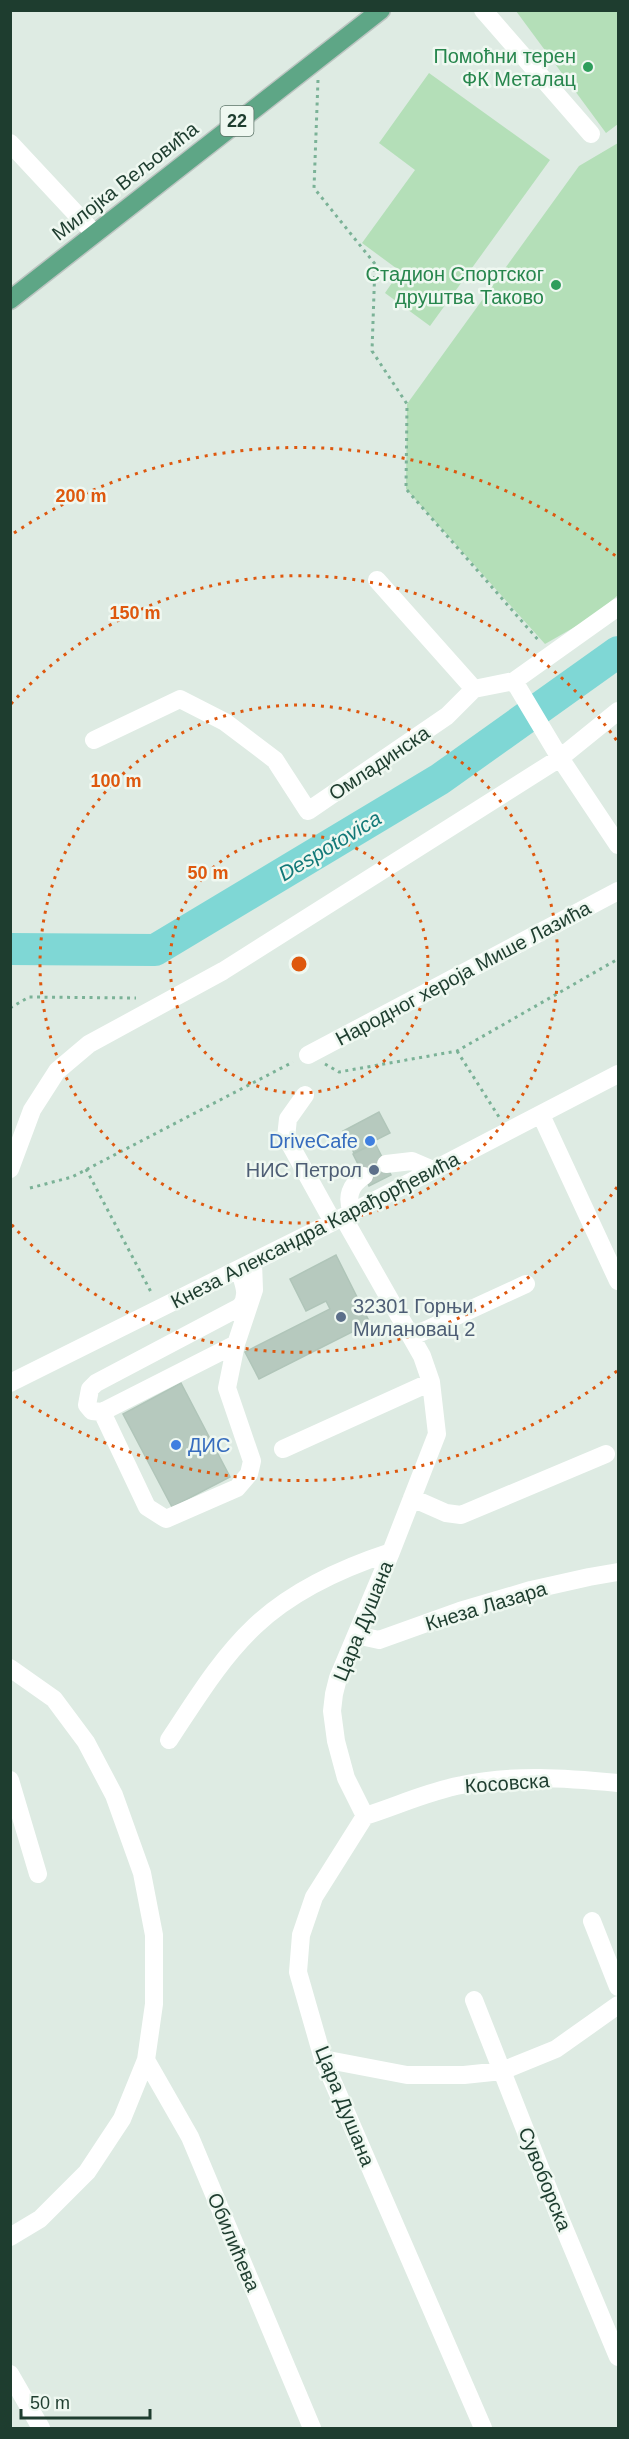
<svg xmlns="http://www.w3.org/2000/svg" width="629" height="2439" font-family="Helvetica,sans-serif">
	<rect width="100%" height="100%" fill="#deebe3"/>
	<path fill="#b4dfb8" d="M516,11H618V124L606,133Z
		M429,73L550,160L430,326L385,293L400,271L362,243L415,170L379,143Z
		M618,143V595L594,616L545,644L406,489L407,404L579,166Z"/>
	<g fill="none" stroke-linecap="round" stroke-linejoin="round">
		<path stroke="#7fd7d5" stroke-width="32" d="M10,949L155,950L440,779L618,652"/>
	</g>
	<path fill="#b6c9be" stroke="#b0c5b9" stroke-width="1.5" d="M379,1112L390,1133L376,1140L374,1137L371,1139L373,1144L354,1153L343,1131Z
		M375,1143L391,1175L369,1186L353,1154Z
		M336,1255L370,1323L259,1379L245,1352L330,1309L326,1301L306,1311L290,1279Z
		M181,1383L230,1477L172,1507L123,1414Z"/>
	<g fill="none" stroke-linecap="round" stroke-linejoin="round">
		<path stroke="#b8c8bf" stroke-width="18" stroke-dasharray="18 9" stroke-linecap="butt" d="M364,1176L386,1164"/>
		<g stroke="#bcc5c1" stroke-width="21">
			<path id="major" d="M10,300L381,10"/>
		</g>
		<path stroke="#7bb297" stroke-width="3" stroke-dasharray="3 4.5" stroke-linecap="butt" d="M318,80L314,188L375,264L372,351L407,404L406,489L540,642
			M10,1008L29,997L136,998
			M457,1051L499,1117
			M325,1064L339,1072L457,1051L618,959
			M86,1169L151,1292
			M30,1188L72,1177L293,1062"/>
		<path stroke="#fff" stroke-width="18" d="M483,10L591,134
			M10,143L94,233
			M377,580L474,689
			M514,681L560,758L618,845
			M94,740L180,699L225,722L275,760L308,811L447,716L474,689L514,681L618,607
			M308,1055L618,891
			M305,1095L288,1119L286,1137L333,1222
			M541,1115L618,1281
			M386,1164L412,1161L433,1170
			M10,1169L32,1110L57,1071L89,1044L223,971L560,758L618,711
			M352,1212C346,1197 350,1185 364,1176
			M343,1217L422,1356L431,1382L437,1434L391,1552L338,1678L334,1694L332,1711L336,1741L346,1778L365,1816L314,1897L301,1935L298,1972L323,2059L483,2428
			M239,1269C243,1283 250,1295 240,1307L96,1383L90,1389L87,1405L92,1411L102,1412L236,1344L254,1290L253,1262
			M411,1337L526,1284
			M10,1383L343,1217L618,1074
			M102,1412L147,1507L166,1519L237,1488L249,1474L252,1461L227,1388L236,1344
			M283,1449L431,1382
			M412,1498L446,1513L461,1515L606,1454
			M356,1635L379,1640L460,1611L531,1590L589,1577L618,1572
			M10,1668L54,1699L86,1742L114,1795L142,1873L154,1935V2004L146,2060L122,2119L87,2172L40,2219L10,2237
			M169,1740C195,1701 220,1659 255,1626C293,1590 342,1568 391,1552
			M10,1780L38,1874
			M365,1816C397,1806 429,1791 462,1785C513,1774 566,1778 618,1783
			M592,1921L618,1987
			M474,2000L559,2216L618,2357
			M323,2059L407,2075H464L502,2071L556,2049L618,2005
			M146,2060L190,2137L312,2428
			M10,2374L41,2428"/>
		<use href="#major" stroke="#5ea686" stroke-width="18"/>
	</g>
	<g fill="none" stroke="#de580e" stroke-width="3" stroke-dasharray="3 6">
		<circle cx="299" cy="964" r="129"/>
		<circle cx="299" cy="964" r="259"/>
		<path d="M617 1187A388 388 0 0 1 11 1224M11 704A388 388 0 0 1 617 741"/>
		<path d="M617 1371A517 517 0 0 1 14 1395M14 533A517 517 0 0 1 617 557"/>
	</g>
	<g fill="#2e9e5b" stroke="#eff8f1" stroke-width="2">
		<circle cx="588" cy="67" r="6"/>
		<circle cx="556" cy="285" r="6"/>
	</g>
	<g fill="#3f7fe0" stroke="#eff8f1" stroke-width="2">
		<circle cx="370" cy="1141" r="6"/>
		<circle cx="176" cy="1445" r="6"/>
	</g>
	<g fill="#5c6f8a" stroke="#eff8f1" stroke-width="2">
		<circle cx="374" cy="1170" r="6"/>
		<circle cx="341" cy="1317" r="6"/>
	</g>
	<g text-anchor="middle" stroke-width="5" stroke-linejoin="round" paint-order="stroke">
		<rect fill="#eff8f1" stroke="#5d7569" stroke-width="1.5" x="220.5" y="106" width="33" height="30" rx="4.5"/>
		<g font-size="18" font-weight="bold" fill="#1e3d2f">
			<text x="237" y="127">22</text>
		</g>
		<g font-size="20" fill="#27864d" stroke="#eff8f1" text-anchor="end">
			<text x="576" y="63">Помоћни терен<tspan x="576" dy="23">ФК Металац</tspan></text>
			<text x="544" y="281">Стадион Спортског<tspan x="544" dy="23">друштва Таково</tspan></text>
		</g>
		<g font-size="20" fill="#1e3d2f" stroke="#eff8f1">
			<text transform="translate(125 181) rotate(-38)" y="7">Милојка Вељовића</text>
			<text transform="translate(379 763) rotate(-34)" y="7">Омладинска</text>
			<text transform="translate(463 973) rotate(-28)" y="7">Народног хероја Мише Лазића</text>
			<text transform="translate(315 1230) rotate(-27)" y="7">Кнеза Александра Карађорђевића</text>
			<text transform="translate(486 1606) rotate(-17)" y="7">Кнеза Лазара</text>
			<text transform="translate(363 1621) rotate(-68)" y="7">Цара Душана</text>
			<text transform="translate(507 1783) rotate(-4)" y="7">Косовска</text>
			<text transform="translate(345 2106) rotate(68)" y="7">Цара Душана</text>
			<text transform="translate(545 2179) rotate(68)" y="7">Сувоборска</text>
			<text transform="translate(234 2242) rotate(67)" y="7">Обилићева</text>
		</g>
		<g font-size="20" fill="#366cbe" stroke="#eff8f1" text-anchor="end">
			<text x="358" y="1148">DriveCafe</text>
			<text x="188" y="1452" text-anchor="start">ДИС</text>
		</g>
		<g font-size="20" fill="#4e5e75" stroke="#eff8f1" text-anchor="end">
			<text x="362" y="1177">НИС Петрол</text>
			<text x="353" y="1313" text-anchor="start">32301 Горњи<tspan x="353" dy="23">Милановац 2</tspan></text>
		</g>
		<g font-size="21" font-style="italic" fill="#127978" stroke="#eff8f1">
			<text transform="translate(330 846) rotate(-31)" y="7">Despotovica</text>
		</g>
	</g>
	<circle cx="299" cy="964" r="9" fill="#de580e" stroke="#eff8f1" stroke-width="3"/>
	<g font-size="18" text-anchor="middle" font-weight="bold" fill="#de580e" stroke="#eff8f1" stroke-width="5" stroke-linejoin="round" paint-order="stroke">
		<text x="81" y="502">200 m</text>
		<text x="135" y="619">150 m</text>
		<text x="116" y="787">100 m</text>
		<text x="208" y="879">50 m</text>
	</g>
	<rect width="629" height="2439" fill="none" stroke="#1e3d2f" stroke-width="24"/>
	<path d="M21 2409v9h129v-9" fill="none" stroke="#1e3d2f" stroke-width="3"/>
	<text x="30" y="2409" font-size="18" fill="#1e3d2f" stroke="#eff8f1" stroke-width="4.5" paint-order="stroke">50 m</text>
</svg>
